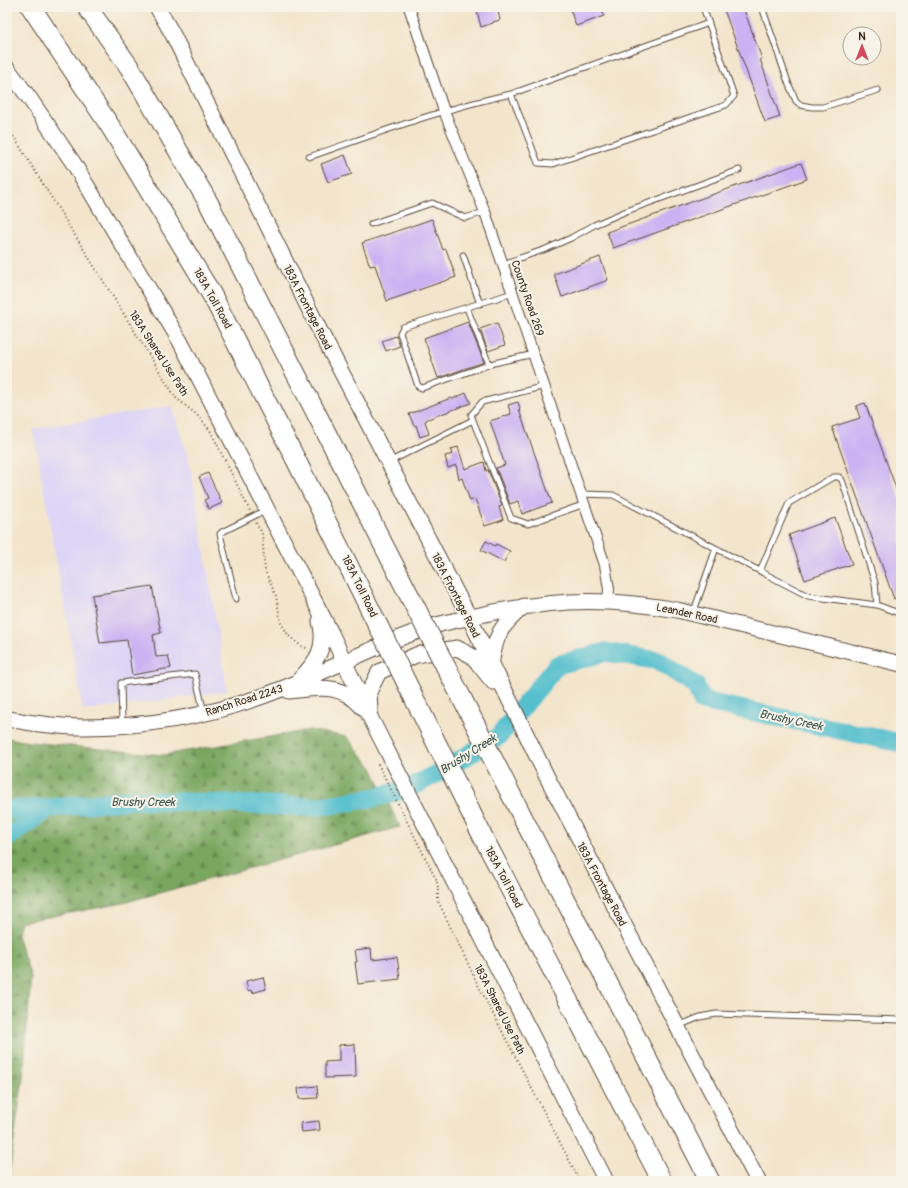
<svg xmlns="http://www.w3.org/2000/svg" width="908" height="1188" font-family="Pangolin,sans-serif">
	<defs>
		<pattern id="forest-firs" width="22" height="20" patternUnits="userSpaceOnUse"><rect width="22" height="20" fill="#7aa760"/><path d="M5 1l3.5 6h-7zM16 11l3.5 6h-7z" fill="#65884f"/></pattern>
	</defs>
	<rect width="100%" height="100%" fill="#f7f3e8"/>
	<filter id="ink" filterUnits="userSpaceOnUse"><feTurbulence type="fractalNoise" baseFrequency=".025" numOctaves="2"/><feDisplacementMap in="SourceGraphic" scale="8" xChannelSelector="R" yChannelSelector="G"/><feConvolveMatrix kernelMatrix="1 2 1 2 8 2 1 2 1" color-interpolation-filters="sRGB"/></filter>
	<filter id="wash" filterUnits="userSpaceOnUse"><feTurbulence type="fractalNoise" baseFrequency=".012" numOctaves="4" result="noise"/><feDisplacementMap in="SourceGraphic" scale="16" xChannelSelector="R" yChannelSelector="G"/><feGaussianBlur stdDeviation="0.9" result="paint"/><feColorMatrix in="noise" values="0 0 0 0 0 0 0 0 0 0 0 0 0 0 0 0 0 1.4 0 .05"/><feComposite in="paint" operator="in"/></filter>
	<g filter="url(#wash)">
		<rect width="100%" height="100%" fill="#f3e5cc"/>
		<path fill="#ddd5f6" d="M172,406L191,468L227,691L83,711L33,429Z"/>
		<path fill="url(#forest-firs)" stroke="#5a683f" d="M310,730L347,737L372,768L400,827L119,904L21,922L17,935L31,977L23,1078L8,1181H7V738L30,742L163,755Z"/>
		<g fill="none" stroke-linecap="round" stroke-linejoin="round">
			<path stroke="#54bfce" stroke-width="19" d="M7,810L49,808L130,800L315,807L373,798L407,789L442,771L499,736L557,665L606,652L659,661L696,686L702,701L901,743
				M7,838L49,808"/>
		</g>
		<g id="blocks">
			<path fill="#cab2f3" d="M476,7H497L500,20L493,22V23L481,27Z
				M576,7H601L604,16L576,26L570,9Z
				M723,7H743L762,59H760L780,117L765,122Z
				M345,155L352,174L328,182L321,164Z
				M801,163L807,179L613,248L607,232Z
				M432,219L443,250L446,249L456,277L387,301L375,265L370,266L362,243Z
				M600,257L608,280L562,297L554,274Z
				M468,322L484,362L438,378L424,338Z
				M497,323L505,345L488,351L480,329Z
				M396,336L400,346L386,351L382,341Z
				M466,393L471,403L428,419L425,421L429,434L420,437L416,425L414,426L409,414L451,398L452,399Z
				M518,402L520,409L519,410L552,503L522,514L518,501L510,504L496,468L505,465L490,421L511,414L508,405Z
				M865,403L901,502V597L894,599L832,427L860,418L856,406Z
				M458,447L465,469L484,462L486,471L488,470L502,506L499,507L503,520L485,526L475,499L470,501L462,478L459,479L456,465L448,468L445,456L453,454L451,449Z
				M208,473L222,503L209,509L204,500L208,498L199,477Z
				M835,518L852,564L805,580L789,535Z
				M486,541L495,546L496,544L510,551L504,562L481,550Z
				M152,586L161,633L153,635L156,657L168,656L171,668L132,675L127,640L100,643L92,595Z
				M371,948L372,960L397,957L400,979L358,984L355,962H357L355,950Z
				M263,977L266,989L252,993L251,990L248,991L246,981Z
				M355,1044L356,1077L325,1078V1062L339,1061V1045Z
				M317,1086L318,1098L299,1099L298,1088Z
				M319,1121L320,1130L302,1132L301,1123Z"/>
		</g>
	</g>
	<g filter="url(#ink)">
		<use href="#blocks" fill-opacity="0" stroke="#574638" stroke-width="1"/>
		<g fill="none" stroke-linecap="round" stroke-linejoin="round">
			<g stroke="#574638" stroke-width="7">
				<path id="service" d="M762,7L789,85L796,101L801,105L812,107H823L878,90
					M511,94L709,23
					M309,157C376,134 441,109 511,94L538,163L553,164L726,105L734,96L703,7
					M371,224L432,203L465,218L485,212
					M463,255L480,304
					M503,264L546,249L571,238L594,225L624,212L739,170
					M513,293L403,327L400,333L418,386L422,388L494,363L534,354
					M467,308L489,364
					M545,386L482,402L471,415L511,518L528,524L585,504
					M389,462L473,420
					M581,494L613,495L808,596L877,605L901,614
					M760,571L789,503L833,477H839L842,480L875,583L877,605
					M236,599L220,534L222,532L266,510
					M694,611L716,548
					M122,724L121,683L195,674L204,713
					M678,1026L700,1017L716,1014L901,1020"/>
			</g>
			<g stroke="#574638" stroke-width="12">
				<path id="minor" d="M409,7L444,111L485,212L605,565L609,589L608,602"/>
			</g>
			<g stroke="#574638" stroke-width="17">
				<path id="secondary" d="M157,7L172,33L320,331L469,617L547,777L758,1181
					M7,68L30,99L74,164L180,341L331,633L370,717L606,1181
					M491,665C496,633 500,627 524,606
					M300,679C317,661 327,648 320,621
					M289,691C318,688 341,682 362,707
					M370,711L369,692L379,672L416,655L457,648L472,656L493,682
					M7,719C32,723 57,727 83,727C145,727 205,717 263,696C322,675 377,643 437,625C447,622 457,620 467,618C513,607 561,599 608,602C631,603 654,606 677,610L901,664"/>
			</g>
			<g stroke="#574638" stroke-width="21">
				<path id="motorway" d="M31,7L112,129L212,295L295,458
					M87,7L130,68L208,202L335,450
					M543,857L710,1181
					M505,879L662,1181"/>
			</g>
			<path stroke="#574638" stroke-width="2" stroke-dasharray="1 3" stroke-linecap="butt" d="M7,126L176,398L196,414L210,430L250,511
				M256,523L262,533L265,571L276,596L281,623L289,636L301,646L307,648
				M378,764L436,879L438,887V901L478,985L580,1181"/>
			<use href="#service" stroke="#fff" stroke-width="5"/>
			<use href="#minor" stroke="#fff" stroke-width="10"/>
			<use href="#secondary" stroke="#fff" stroke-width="15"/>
			<use href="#motorway" stroke="#fff" stroke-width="19"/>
			<g stroke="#574638" stroke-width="21" stroke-linecap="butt">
				<path id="motorway-bridge" d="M335,450L543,857
					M295,458L483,837L505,879"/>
			</g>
			<use href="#motorway-bridge" stroke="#fff" stroke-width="19"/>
		</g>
	</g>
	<g text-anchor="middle" stroke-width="4" stroke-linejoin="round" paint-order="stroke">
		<g font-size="11" fill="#3b2a1e" stroke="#f7f3e8">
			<text transform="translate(213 298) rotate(61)" y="4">183A Toll Road</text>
			<text transform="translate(528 298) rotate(71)" y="4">County Road 269</text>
			<text transform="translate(308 307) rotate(63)" y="4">183A Frontage Road</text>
			<text transform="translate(159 353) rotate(57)" y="4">183A Shared Use Path</text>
			<text transform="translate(360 586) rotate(64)" y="4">183A Toll Road</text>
			<text transform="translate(456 595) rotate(63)" y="4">183A Frontage Road</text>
			<text transform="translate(687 613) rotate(12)" y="4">Leander Road</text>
			<text transform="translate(244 700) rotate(-18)" y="4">Ranch Road 2243</text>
			<text transform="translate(504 877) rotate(62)" y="4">183A Toll Road</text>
			<text transform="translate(602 884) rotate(62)" y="4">183A Frontage Road</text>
			<text transform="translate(500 1009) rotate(63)" y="4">183A Shared Use Path</text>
		</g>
		<g font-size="12" font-style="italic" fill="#425753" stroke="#f7f3e8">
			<text transform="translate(791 720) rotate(12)" y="4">Brushy Creek</text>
			<text transform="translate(468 754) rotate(-32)" y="4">Brushy Creek</text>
			<text x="143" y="806">Brushy Creek</text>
		</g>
	</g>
	<rect width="908" height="1188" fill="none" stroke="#f7f3e8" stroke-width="24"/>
	<g transform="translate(862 46)"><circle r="19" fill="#f7f3e8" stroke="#aca397"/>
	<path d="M0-3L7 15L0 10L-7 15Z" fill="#d1495b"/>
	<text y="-6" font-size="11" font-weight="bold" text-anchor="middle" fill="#3b2a1e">N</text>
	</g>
</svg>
